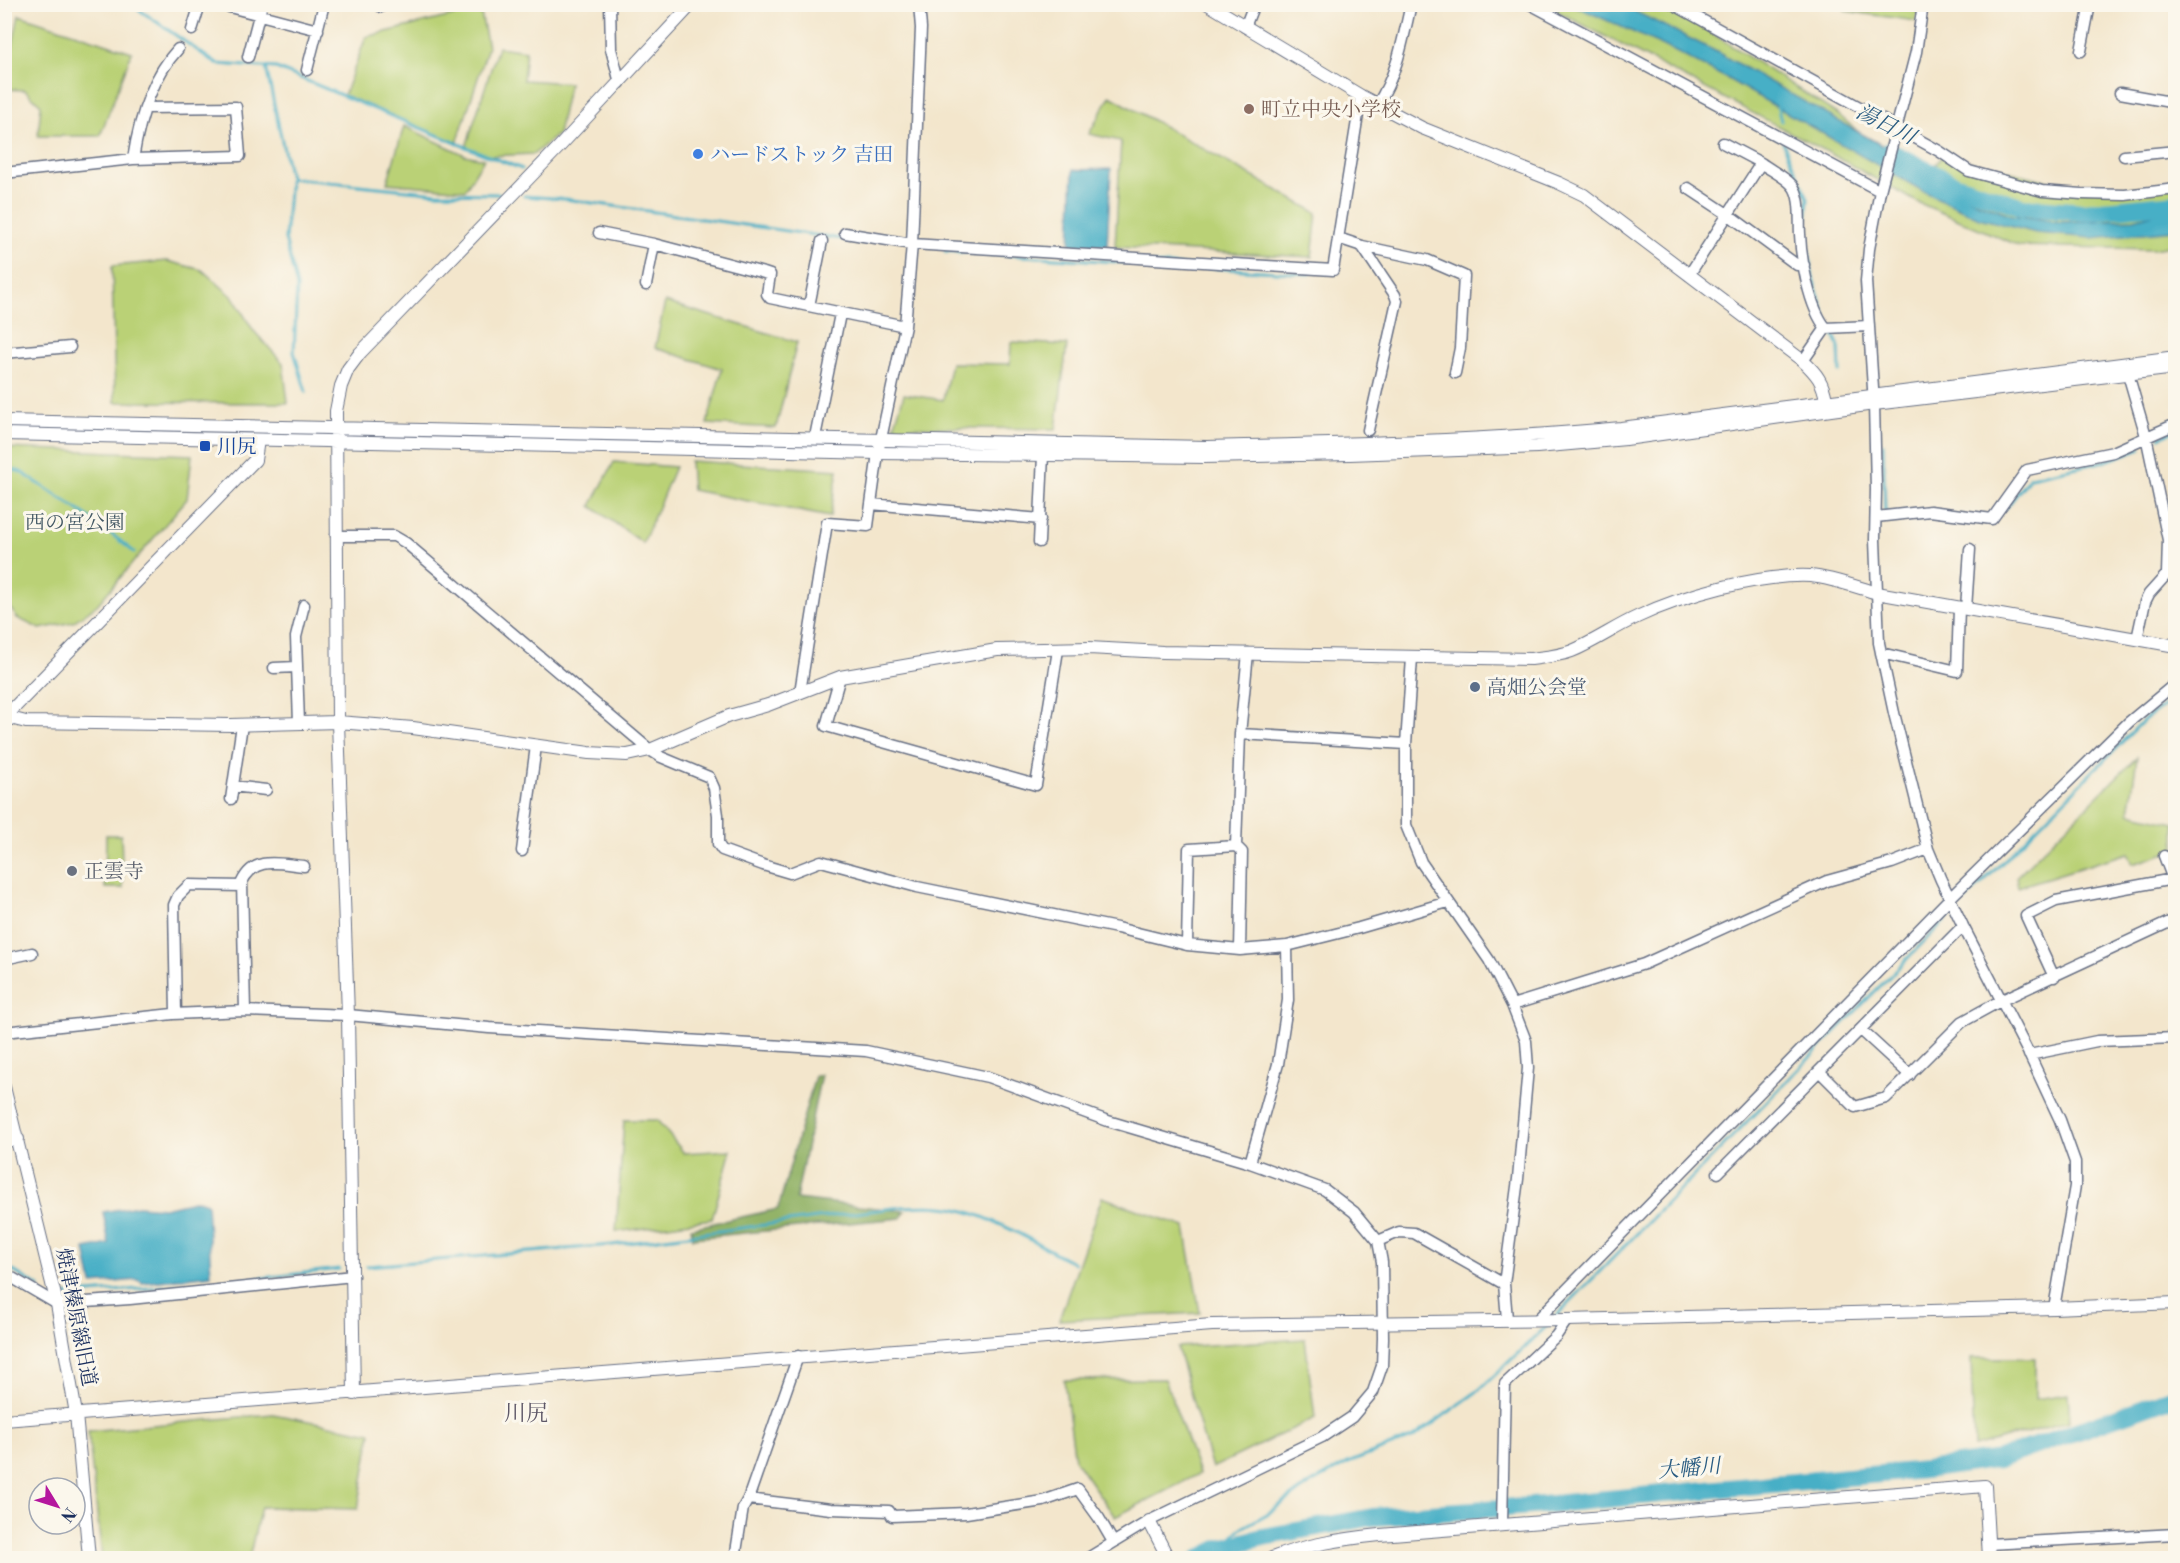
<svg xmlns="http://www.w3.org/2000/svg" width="2180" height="1563" font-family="'Libre Bodoni','Noto Serif JP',serif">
	<rect width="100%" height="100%" fill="#fbf7ec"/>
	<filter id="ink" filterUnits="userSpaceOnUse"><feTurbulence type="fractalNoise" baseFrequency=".0167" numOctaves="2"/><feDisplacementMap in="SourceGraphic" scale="12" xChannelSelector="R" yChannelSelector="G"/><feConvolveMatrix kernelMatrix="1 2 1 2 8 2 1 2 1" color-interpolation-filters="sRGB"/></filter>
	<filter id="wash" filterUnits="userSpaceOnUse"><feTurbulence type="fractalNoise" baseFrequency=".008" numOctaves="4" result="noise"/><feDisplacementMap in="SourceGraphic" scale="24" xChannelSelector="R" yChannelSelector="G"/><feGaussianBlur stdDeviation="1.35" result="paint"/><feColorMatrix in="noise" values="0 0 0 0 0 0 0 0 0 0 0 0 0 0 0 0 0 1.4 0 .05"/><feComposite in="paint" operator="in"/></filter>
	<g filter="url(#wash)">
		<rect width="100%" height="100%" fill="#f3e6cc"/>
		<path fill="#bad176" stroke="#6a806a" stroke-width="1.5" d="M1545,5H1660L1693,21L1840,116L1860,133L1930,172L1943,155L2084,190L2175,187V245L2153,249L2019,246L1917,202L1822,149Z
			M1844,5H1919L1916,21L1845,11Z
			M480,9L488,47L457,143L344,95L366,37Z
			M19,15L132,52L100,136H38L41,105L25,90L5,89V81Z
			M498,47L526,51L523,80L569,83L558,134L534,154L488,156L466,147Z
			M1110,96L1317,213L1312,257L1115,247L1121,141L1089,134Z
			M404,126L465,155L484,159L465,190L387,183Z
			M167,261L202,270L233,297L253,330L283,363L288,403L115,402L112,266Z
			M665,302L797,342L776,428L707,424L722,369L655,348Z
			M1011,342L1067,345L1056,429L894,427L904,394L943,400L951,363L1010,364Z
			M5,448L192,455L187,499L97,605L73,622L40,629L17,618L5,600Z
			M690,461L838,470L830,517L692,490Z
			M614,462L675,467L643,543L591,506Z
			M2137,757L2129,813L2175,823V850L2133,864L2128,853L2018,887L2016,877Z
			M106,835H121L123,888H105Z
			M624,1120H657L684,1153L731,1150L712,1219L616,1232Z
			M1102,1197L1185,1227L1200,1313L1059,1320Z
			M1305,1339L1315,1418L1212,1468L1177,1347Z
			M1971,1358H2035V1399L2068,1394L2070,1421L1974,1447Z
			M1165,1379L1199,1474L1115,1517L1075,1460L1064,1380Z
			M273,1414L371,1433L358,1509L261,1507L249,1558H102L88,1431Z"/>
		<path fill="#93b367" stroke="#577162" stroke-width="1.5" d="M821,1074L796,1199L905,1211L901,1218L693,1238L691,1228L778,1209L815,1076Z"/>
		<path fill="#47afc6" stroke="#316f92" stroke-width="1.5" d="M1573,5H1622L1715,51L1911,162L1974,201L2012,215L2061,222L2134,219L2175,208V230L2092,238L2036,233L1979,218L1921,190L1726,78L1666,47Z
			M1111,169L1107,246L1070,245L1073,170Z
			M198,1200L207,1203L211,1275L142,1283L138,1280L92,1284L85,1249L109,1244L103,1212L138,1206L164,1208Z"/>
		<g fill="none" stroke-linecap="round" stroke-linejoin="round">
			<path stroke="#47afc6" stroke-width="3" d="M131,4L217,64L276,68L466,147L522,169
				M266,67L290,178L285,239L297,287L294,352L306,392
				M1777,105L1781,121
				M1783,143L1808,198L1805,232L1813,279L1826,319
				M290,178L437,193L500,194
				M524,196L565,199L863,242
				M945,251L1310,274
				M1833,333L1839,347L1840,372
				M2160,437L2176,430
				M1883,444L1885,512H1887
				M4,467L21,472L95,521L134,552
				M2006,508L2030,477L2106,461L2141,448
				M1957,908L2145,719L2176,697
				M4,1265L39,1287
				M367,1266L612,1245L901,1207C920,1206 941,1205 961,1210C995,1218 1041,1246 1074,1263
				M64,1295L237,1281L339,1269
				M1555,1317L1952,913
				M1220,1548L1240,1529L1267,1514L1310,1484L1348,1463L1414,1437L1479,1390L1549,1324"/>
			<path stroke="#47afc6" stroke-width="18" d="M1889,151L1957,185L2023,207L2084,212L2176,203
				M1200,1558L1220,1548L1263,1537L1373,1517L1531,1506L1925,1470L1999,1459L2176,1396"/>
		</g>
	</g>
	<g filter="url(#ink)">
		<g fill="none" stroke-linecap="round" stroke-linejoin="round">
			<g stroke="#676f84" stroke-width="13">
				<path id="minor" d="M218,4L318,30
					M610,4L611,49L620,83
					M1530,4L1880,191
					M1673,4L1939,151L1969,171L2042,191L2082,194L2125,195L2176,189
					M1923,4L1916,52L1880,191L1869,249L1866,281L1874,404L1876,489L1875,540L1879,643L1894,713L1928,849L1941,880L1963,926L2029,1054L2060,1120L2075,1162V1186L2054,1308
					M381,7V4
					M1245,27L1254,4
					M192,30L200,4
					M2081,51L2090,4
					M248,57L262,4
					M307,70L324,4
					M2120,93L2176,103
					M1377,105C1397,75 1403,39 1411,4
					M1723,143L1761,163
					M2124,156L2176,151
					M133,159C139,121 151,78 178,49
					M4,173L133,159L240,156L236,107L145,108
					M1688,188L1729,215L1797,265H1804
					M599,233L654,244L764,273L770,275L767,294L770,298L905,326
					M845,233L912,244L1333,270L1361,96
					M1338,238L1362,246L1427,260L1464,276L1460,348L1455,373
					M1362,246L1395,295L1397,301L1368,430
					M1689,275L1761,163C1770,170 1784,176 1792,185C1802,196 1799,220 1800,234C1801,261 1809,307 1826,328
					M646,285L654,244
					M809,306L822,241
					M4,353L70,347
					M1803,361L1826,328L1869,326
					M2128,374L2146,436L2168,540L2167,574L2149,594L2145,602L2137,639
					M815,437L840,314
					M871,504L1041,519
					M1876,517L1930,511L1992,519L2027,470L2113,452L2176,424
					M336,536H394L406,543L650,750L661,757L709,777L714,788L718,815V844L722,850L763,865L790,873L821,861L917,887L1117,928L1187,945L1240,950L1287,946L1359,928L1448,902
					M1039,542L1043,455
					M1966,609L1970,549
					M1881,653L1957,671L1959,608
					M1412,658L1406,744V825L1421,862L1489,960L1512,1005L1526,1041L1528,1068L1518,1179L1504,1284L1507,1319
					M274,668L297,667
					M840,677L826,726L1036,785L1058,650
					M800,692L827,523L868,526L878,453L905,326L912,244L921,28L919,4
					M299,723L296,637L304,605
					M1240,734L1406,744
					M233,786L266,790
					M231,799L242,725
					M522,851L536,746
					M2164,856L2176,887
					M1187,945L1189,849L1236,846
					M1240,950L1242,852L1236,846L1240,734L1248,653
					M4,959L32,953
					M2054,977L2026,916L2056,901L2173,879
					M1512,1005L1644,964L1827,881L1892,863L1928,849
					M245,1011L242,882C255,855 279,864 304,866
					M176,1014L174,905L178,896L189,885L242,886
					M1861,1030L1910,1075
					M4,1032L173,1014L245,1011L348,1015L489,1028L866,1051L988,1077L1108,1121L1250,1163L1325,1190L1354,1212L1378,1241L1382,1262L1383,1338L1382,1366L1373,1392L1352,1417L1322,1437L1149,1521L1088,1558
					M2029,1055L2097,1041L2176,1038
					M1819,1071L1855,1107L1886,1098L1962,1022L2000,1001L2176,919
					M1250,1163L1278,1064L1288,1000L1287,946
					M1718,1173L1963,926
					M1378,1241L1399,1232L1414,1233L1504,1284
					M4,1273L57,1304L130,1299L353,1276
					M1538,1319L1950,898L2129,722L2176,683
					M748,1499L831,1509L889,1511L892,1516L966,1513L1043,1501L1078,1489L1099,1518L1113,1542
					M1502,1524L1505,1384L1556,1336L1567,1320
					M1988,1544L2176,1534
					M735,1558L743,1508L748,1499L798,1356"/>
			</g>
			<g stroke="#676f84" stroke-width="14">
				<path id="tertiary" d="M1208,4L1361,96L1422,128L1559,183L1584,195L1803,361C1817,374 1823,382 1826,400
					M4,421L1207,447C1345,444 1483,441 1621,428L2176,357
					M4,434L878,453L1204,457L1350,454L1537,447L1626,439L1874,404L2176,368
					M6,717L26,722L231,725L338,722L413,728L589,753L627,755L650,750L729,716L768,705L840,677L997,650L1089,648L1163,652L1531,659C1544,657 1559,656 1572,651C1594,642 1615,627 1637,617C1683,595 1759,574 1810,576C1833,578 1856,587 1877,593L2176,646
					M4,718L255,460L258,440
					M4,1087L57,1304L76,1414L89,1558
					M4,1141L18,1139
					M354,1394L348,1015L338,722L336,411L341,386L348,369L360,353L559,147L692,4
					M4,1420L1212,1325L1567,1320L2054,1308L2176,1303
					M1149,1521L1168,1558
					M1272,1558C1307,1544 1343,1539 1380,1535L1985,1486L1989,1558"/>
			</g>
			<use href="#minor" stroke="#fff" stroke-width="10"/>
			<use href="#tertiary" stroke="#fff" stroke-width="12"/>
		</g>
	</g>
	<circle fill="#8d6e63" stroke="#fbf7ec" stroke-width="2" cx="1249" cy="109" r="6"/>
	<circle fill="#3f7fe0" stroke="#fbf7ec" stroke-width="2" cx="698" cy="154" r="6"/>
	<rect fill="#1a4fb4" stroke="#fbf7ec" stroke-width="2" x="199" y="440" width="12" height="12" rx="3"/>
	<circle fill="#5c6f8a" stroke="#fbf7ec" stroke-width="2" cx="1475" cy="687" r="6"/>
	<circle fill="#6b7280" stroke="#fbf7ec" stroke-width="2" cx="72" cy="871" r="6"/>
	<g text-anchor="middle" stroke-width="6" stroke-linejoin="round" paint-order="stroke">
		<g font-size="20" fill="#785e54" stroke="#fbf7ec" text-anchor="start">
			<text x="1261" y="116">町立中央小学校</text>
		</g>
		<g font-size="20" fill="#366cbe" stroke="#fbf7ec" text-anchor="start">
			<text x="710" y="161">ハードストック 吉田</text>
		</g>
		<g font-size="20" fill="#164399" stroke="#fbf7ec" text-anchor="start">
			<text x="217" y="453">川尻</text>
		</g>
		<g font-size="20" fill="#435864" stroke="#fbf7ec">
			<text x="75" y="529">西の宮公園</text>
		</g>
		<g font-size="20" fill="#4e5e75" stroke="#fbf7ec" text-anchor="start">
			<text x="1487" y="694">高畑公会堂</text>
		</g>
		<g font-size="20" fill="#5b616d" stroke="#fbf7ec" text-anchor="start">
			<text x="84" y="878">正雲寺</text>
		</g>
		<g font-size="20" fill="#1b2f5e" stroke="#fbf7ec">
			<text transform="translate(77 1317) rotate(79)" y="7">焼津榛原線旧道</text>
		</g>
		<g font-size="21" font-style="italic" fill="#2a5c82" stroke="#fbf7ec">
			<text transform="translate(1886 124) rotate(27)" y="7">湯日川</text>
			<text transform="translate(1689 1468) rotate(-5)" y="7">大幡川</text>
		</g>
		<g font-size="22" fill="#5e5868" stroke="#fbf7ec">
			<text x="526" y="1420">川尻</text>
		</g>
	</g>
	<rect width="2180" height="1563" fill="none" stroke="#fbf7ec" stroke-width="24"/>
	<g transform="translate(57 1506) rotate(128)"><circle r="28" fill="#fbf7ec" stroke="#a1a7b3" stroke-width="1.5"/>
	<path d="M0-4.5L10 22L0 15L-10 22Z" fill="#b5179e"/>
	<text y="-9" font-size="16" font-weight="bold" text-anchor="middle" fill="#1b2f5e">N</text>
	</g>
</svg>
